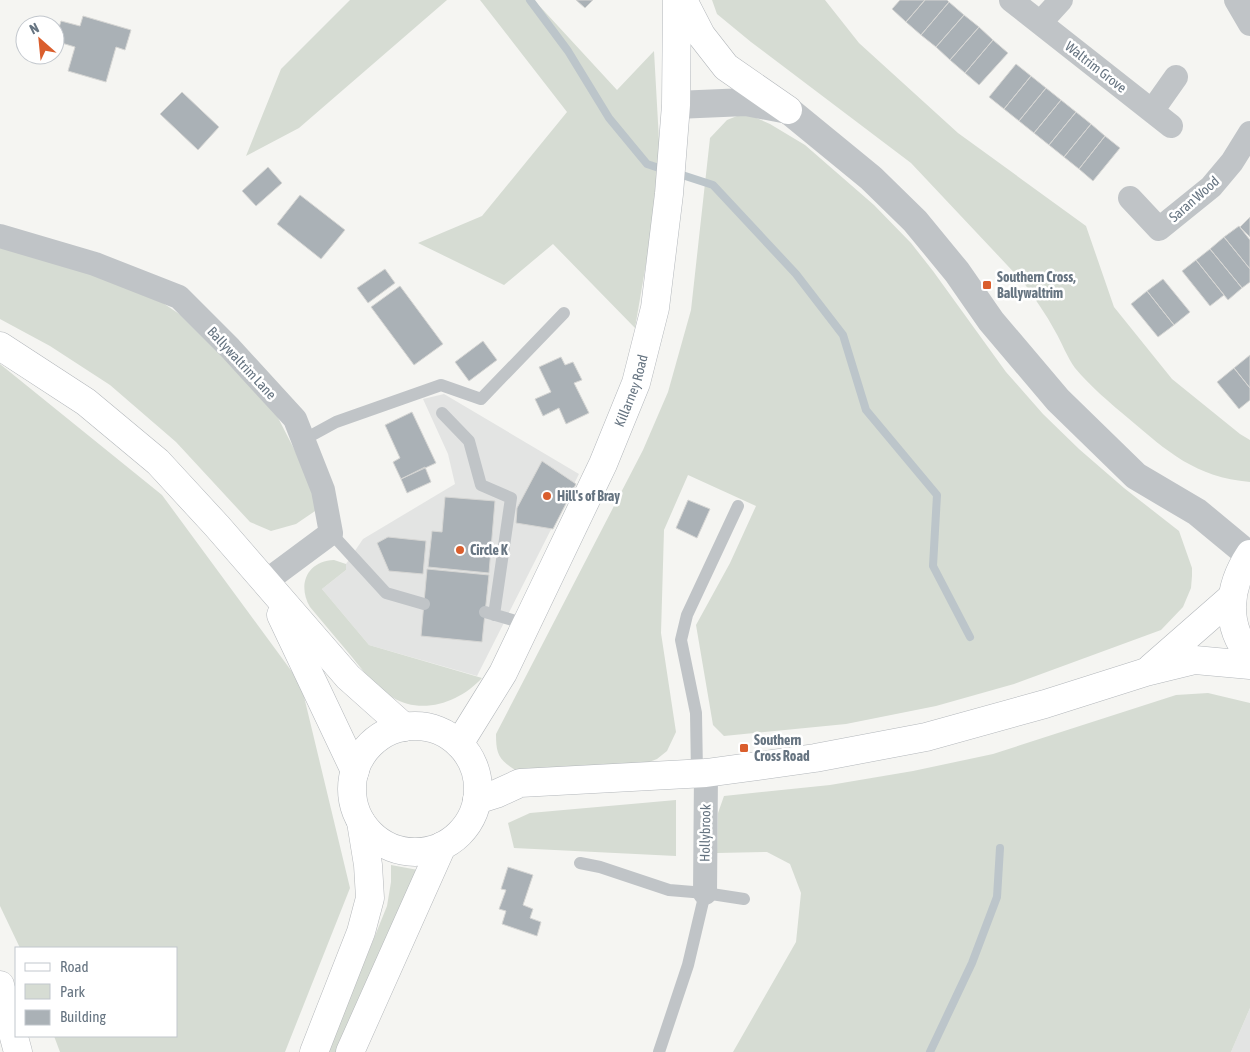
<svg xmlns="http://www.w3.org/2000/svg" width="1250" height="1052" font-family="'Asap Condensed',sans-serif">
	<rect width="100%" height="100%" fill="#f5f5f2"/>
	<path fill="#e3e4e3" d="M444,394L579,474L477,676L369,645L322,589L346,570V564L363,539L455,484L448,454L423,399Z
		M1250,1008V1052H1231Z"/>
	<path fill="#d6dcd3" d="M350,0H447L299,128L246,156L281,69Z
		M480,0H534L617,90L654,51L661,176L635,328L553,244L504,285L418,243L482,216L567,112Z
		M712,0H825L859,43L958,133L1086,226L1114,307L1172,379L1240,434L1250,440V482C1195,477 1168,452 1128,418C1110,403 1090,386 1075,368C1067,357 1062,343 1055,331C1046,314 1035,299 1024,283L911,163L751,42L717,14Z
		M737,116H752L770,124L805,145L874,205L911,243L933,271L1006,372L1043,414L1079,449L1124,488L1179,531L1192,568V576L1191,588L1183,607L1161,630L1014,684L936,706L846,724L724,736L713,725L696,625L730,563L756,506L688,475L664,530L661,633L676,732L667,751L657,759L644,764L517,771C499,760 496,755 496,734L643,450L668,392L691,310L710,138L727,120Z
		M0,246L80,268L163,303L197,326L274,410L307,474L318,509L296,524L271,531L250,522L176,442L110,385L50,346L0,319Z
		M0,364L162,495L301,684L350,888L285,1052H60L54,1036H176V948H20L0,906Z
		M334,560L346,564V570L322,589L369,645L482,678C460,702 422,716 392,697C376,688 364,672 352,657C338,640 324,624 310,607C297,585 307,561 334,560Z
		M1208,693L1250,703V1008L1231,1052H733L796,942L801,893L790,864L767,852L717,853L718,813L724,796L830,785L913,771L993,754L1176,695Z
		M676,800V856L514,848L508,823L530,813Z
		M391,865L418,870L340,1052H328L387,906L391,882Z"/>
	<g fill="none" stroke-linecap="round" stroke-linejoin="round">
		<path stroke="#bcc5ca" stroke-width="8" d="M530,0L568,51L609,118L647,164L665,170
			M676,173L713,185L796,274L843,335L866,410L937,495L933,566L970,637
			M930,1052L972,963L997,897L1000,848"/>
	</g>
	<path fill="#aab1b6" stroke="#d6d6d4" d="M576,0H593L585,8Z
		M900,0H925L906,22L892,9Z
		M925,0H947L949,2L921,35L906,22Z
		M949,2L964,15L936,47L921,35Z
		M964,15L979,27L950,60L936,47Z
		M83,16L131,30L125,50L116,47L106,82L68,71L75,47L55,41L61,21L80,26Z
		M979,27L993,40L965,73L950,60Z
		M993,40L1008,53L979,85L965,73Z
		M1016,64L1031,76L1004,109L989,97Z
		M1031,76L1046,88L1019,121L1004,109Z
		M1046,88L1061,100L1034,133L1019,121Z
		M182,92L219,127L198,150L160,114Z
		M1061,100L1076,112L1049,145L1034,133Z
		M1076,112L1091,124L1064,157L1049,145Z
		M1091,124L1105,136L1079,169L1064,157Z
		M1105,136L1120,148L1093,181L1079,169Z
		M268,167L282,183L256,206L242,191Z
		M300,195L345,230L321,259L277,224Z
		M1250,217V237L1240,227Z
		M1239,226L1250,240V269L1224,237Z
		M1224,237L1250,269V282L1242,288L1210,249Z
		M1210,249L1242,288L1228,300L1196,260Z
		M1196,260L1224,295L1210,306L1182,271Z
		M385,269L395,283L368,303L357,288Z
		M1163,279L1190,312L1174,325L1147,291Z
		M400,286L443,344L414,365L371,307Z
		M1147,291L1174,325L1158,337L1131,304Z
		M483,341L497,360L469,381L455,362Z
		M1250,355V388L1234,368Z
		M561,357L565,365L573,362L582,380L574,383L589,413L566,424L559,408L543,416L535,399L551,392L539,367Z
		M1234,368L1250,388V400L1239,409L1217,382Z
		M412,412L436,463L401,479L393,462L400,458L385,425Z
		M542,461L576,484L553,529L516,523L517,508Z
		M425,467L431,482L407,493L401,479Z
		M445,497L495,501L489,573L428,567L432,531L442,532Z
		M688,500L710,509L697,538L676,528Z
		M388,537L426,541L423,574L389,571L377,543Z
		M427,569L489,575L482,642L421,636Z
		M508,867L533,875L523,905L533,909L530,918L541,922L537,936L502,924L506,911L499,909L506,890L501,889Z"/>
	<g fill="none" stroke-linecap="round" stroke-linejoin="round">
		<g stroke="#b3b7bb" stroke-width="29">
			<g id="secondary">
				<path d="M683,0L701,35L726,67L788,110"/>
				<path d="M0,346L86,402L158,462L217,526L348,677L404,727"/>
				<path d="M1250,554C1228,587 1224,624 1250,656"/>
				<path d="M281,615L355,771"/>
				<path d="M1151,668L1231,598"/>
				<circle cx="415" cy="789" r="63"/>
				<path id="s1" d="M459,744L503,673L603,464L636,383L655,308L669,194L676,105L677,0"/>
				<path d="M477,800L496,794L520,783L706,773L815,758L926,737L1045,704L1146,672L1195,660L1250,665"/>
			</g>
		</g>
		<g stroke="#b5b8bb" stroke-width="29">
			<path id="trunk" d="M0,985L18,1052
				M314,1052L361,932L370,898L368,865L361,822
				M350,1052L442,846"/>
		</g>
		<path stroke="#c0c4c7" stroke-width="12" d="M442,413L469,441L481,485L511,498L494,615
			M303,440L336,422L441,385L481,399L564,313
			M331,533L386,593L424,604
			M485,612L526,624
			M697,773L696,713L681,640L687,615L738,506
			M580,863L600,867L669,890L705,893L744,899
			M659,1052L688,965L705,893"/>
		<path stroke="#c0c4c7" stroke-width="24" d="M1011,0L1171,126
			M1236,0L1250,24
			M1040,23L1061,0
			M1152,111L1176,77
			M1130,198L1159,229L1211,187L1232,162L1250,133
			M0,236L95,264L179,297L230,348L295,419L323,490L331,533L265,582
			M705,893L706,773"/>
		<path stroke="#c0c4c7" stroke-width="28" d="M676,105L746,102L788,110L871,178L915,221L957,272L991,321L1058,400L1136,476L1197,512L1249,555"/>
		<use href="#secondary" stroke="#fff" stroke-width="28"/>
		<use href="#trunk" stroke="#fff" stroke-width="28"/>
	</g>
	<g fill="#da5e2d" stroke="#fff" stroke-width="2">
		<rect x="982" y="280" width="10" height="10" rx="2.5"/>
		<circle cx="547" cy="496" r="5"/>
		<circle cx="460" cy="550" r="5"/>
		<rect x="739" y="743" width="10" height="10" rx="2.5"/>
	</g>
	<g text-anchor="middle" stroke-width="5" stroke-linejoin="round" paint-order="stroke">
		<g font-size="14" fill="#667481" stroke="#fff">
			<text transform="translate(1096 67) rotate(38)" y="5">Waltrim Grove</text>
			<text transform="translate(1194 199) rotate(-41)" y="5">Saran Wood</text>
			<text transform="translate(242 363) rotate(47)" y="5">Ballywaltrim Lane</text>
			<text dy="5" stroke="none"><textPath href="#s1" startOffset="394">Killarney Road</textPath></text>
			<text transform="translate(705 833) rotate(-89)" y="5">Hollybrook</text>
		</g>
		<g font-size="14" font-weight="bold" fill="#667481" stroke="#fff" text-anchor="start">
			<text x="997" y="282">Southern Cross,<tspan x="997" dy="16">Ballywaltrim</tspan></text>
			<text x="557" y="501">Hill's of Bray</text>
			<text x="470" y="555">Circle K</text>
			<text x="754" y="745">Southern<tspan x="754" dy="16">Cross Road</tspan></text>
		</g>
	</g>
	<rect x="15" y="947" width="162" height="90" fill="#ffffff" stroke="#c2c7cd"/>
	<rect x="25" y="963" width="25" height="8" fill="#ffffff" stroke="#c2c7cd"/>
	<text x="60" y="972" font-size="15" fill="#667481">Road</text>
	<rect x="25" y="984" width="25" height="15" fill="#d6dcd3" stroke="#c2c7cd"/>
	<text x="60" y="997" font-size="15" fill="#667481">Park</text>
	<rect x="25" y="1010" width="25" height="15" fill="#aab1b6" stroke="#c2c7cd"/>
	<text x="60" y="1022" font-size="15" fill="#667481">Building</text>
	<g transform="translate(40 40) rotate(333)"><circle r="24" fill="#ffffff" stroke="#c2c7cd"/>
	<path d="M0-4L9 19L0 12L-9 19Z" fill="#da5e2d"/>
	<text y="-8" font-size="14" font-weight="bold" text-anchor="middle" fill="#667481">N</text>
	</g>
</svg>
